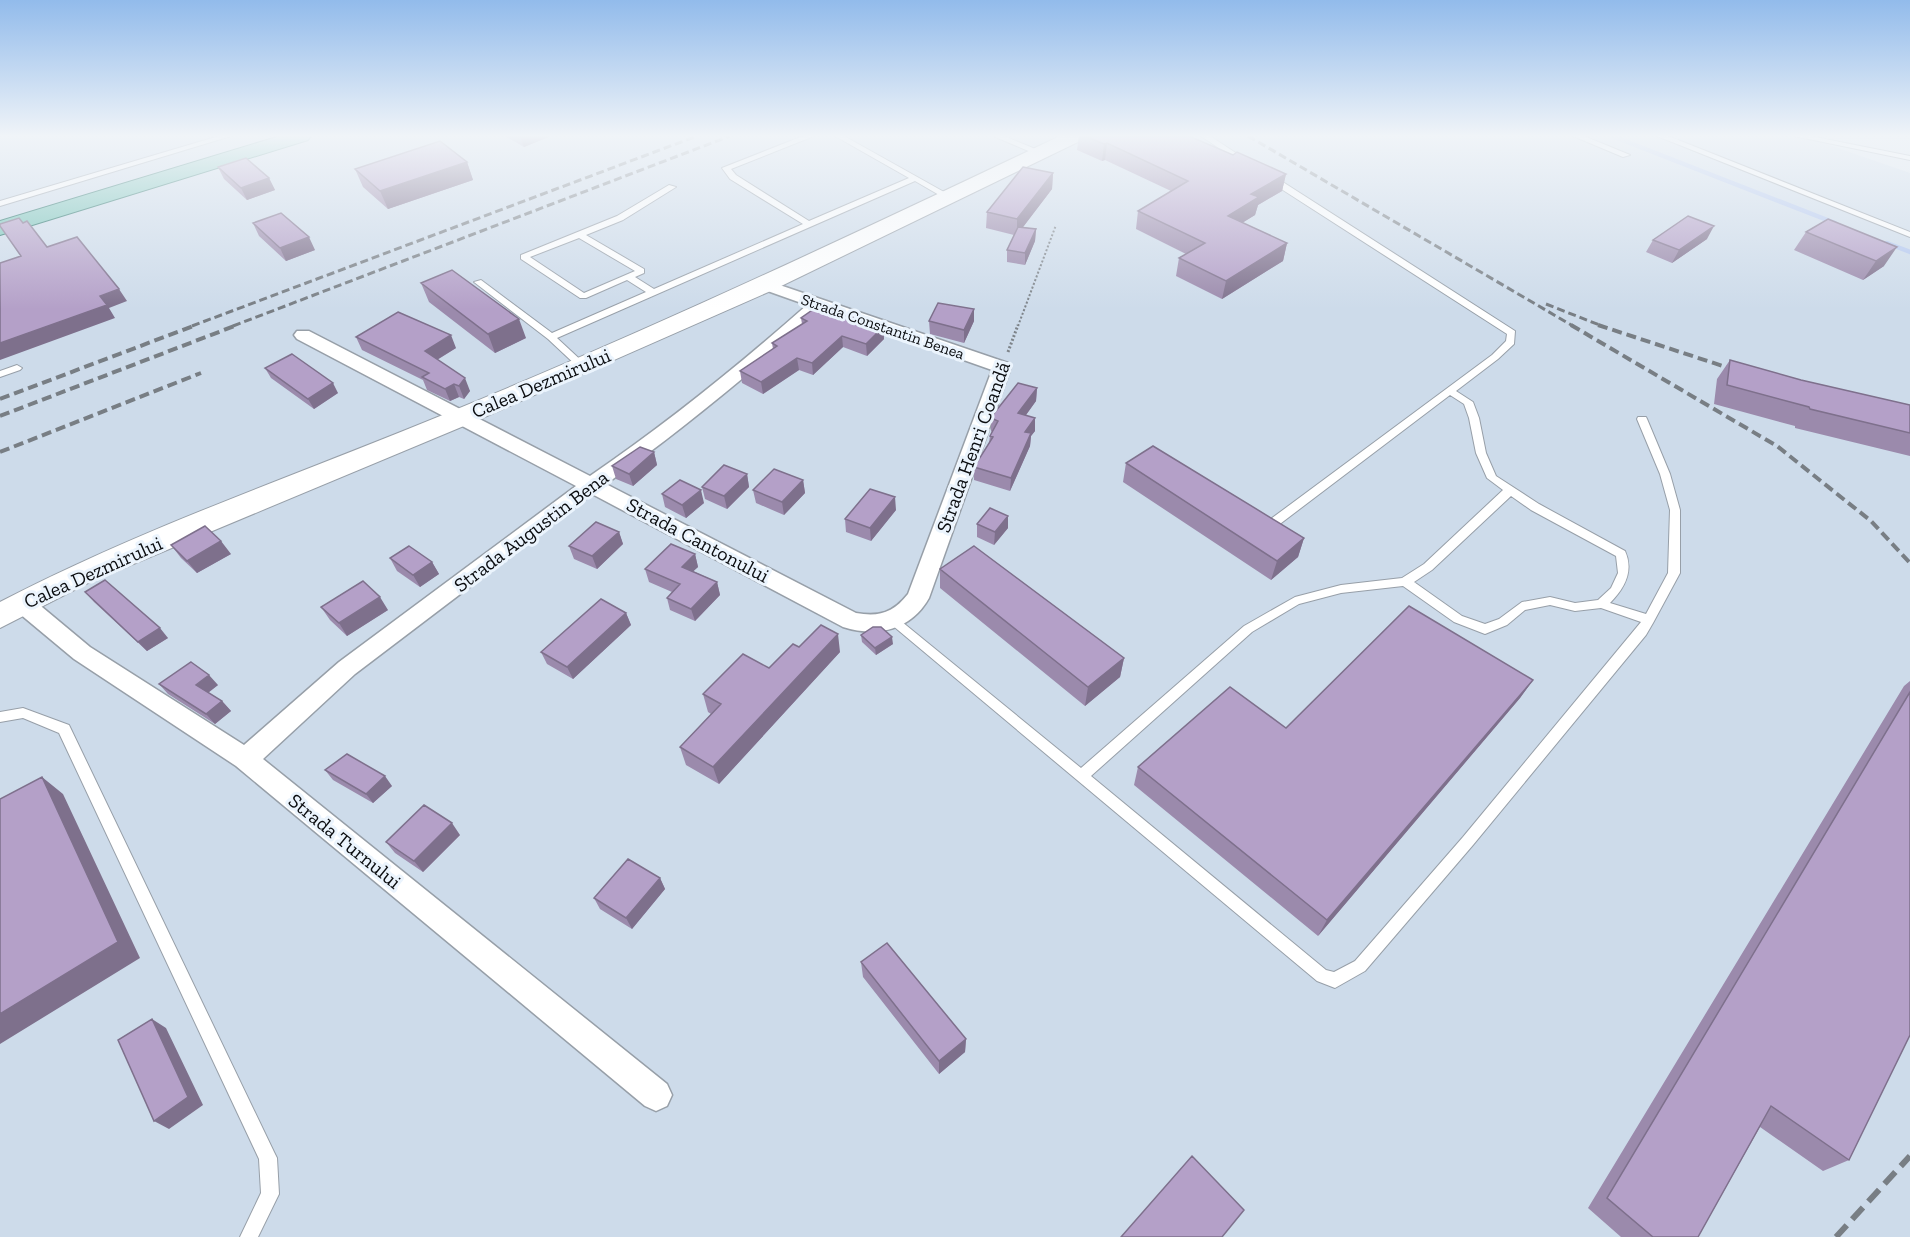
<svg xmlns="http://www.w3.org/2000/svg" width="1910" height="1237" font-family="'Zilla Slab',serif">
	<rect width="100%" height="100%" fill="#dee7f0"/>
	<path fill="#cddbea" d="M0,136H1803L1910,173V1237H0Z"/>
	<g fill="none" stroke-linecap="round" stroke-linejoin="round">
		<path stroke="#b2c6ef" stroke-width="4.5" d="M1612,136L1835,223
			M1887,243L1910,252"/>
		<g stroke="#979fa8" stroke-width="2">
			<path id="lane" d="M219,136H231L0,206V201Z
				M803,136H814L731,169L736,175L809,221L909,178L835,136H844L953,197L946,199L915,181L557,338L585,364L587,366L582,369L579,368L548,339L474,282L481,280L552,333L646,292L627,280L586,298H580L521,259V255L617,216L669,185L676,187L623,220L586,235L644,269V273L635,277L654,289L803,224L730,179L722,168ZM579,238L635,271L584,293L530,257Z
				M993,136H1004L1045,153L1038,155Z
				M1201,136H1210L1251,163L1244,165Z
				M1573,136H1584L1630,155L1623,157Z
				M1657,136H1668L1910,232V237Z
				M1794,136H1810L1910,156V160Z
				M1269,177H1275L1515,331L1514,344L1498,359L1456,391L1473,402L1479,418L1486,453L1496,476L1539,504L1625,551C1634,571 1625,588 1610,603L1646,614L1668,573L1670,510L1660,474L1637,419L1638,417H1646L1647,419L1670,474L1680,510V573L1653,623L1646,635L1473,845L1365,971L1335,988L1317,981L886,620L888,617H896L1081,768L1244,626L1295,597L1341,585L1402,578L1424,564L1503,490L1487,478L1476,453L1469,418L1464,404L1450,395L1268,533H1260L1258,530L1260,527L1492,355L1506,341L1507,334L1269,181ZM1511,496L1531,510L1616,556L1618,573L1611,588L1598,600L1575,603L1550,597L1522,602L1499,619L1485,624L1462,616L1414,582L1432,570ZM1403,586L1454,622L1485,634L1507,625L1525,610L1550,605L1575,611L1601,608L1641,622L1463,837L1355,961L1334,972L1326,970L1091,776L1252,632L1299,604L1341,593Z
				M17,365L22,368L20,370L0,377V371Z
				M23,708L69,725L274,1152L277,1158L279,1194L258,1237H240L261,1193L259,1159L59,733L23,718L0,722V712Z"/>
		</g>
		<g stroke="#979fa8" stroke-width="3">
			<path id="street" d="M765,280L1008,363L1011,367L929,598C911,630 877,638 843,627L592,494L355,674L263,759L667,1084L672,1095L667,1106L656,1111L645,1106L236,766L74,659L14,609L11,603L14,597L22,595L30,597L90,647L244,745L339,662L576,486L297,339L294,335L297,331H309L590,476C666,424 738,366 807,305L759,288L757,285ZM822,310L992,370L908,594C893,613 879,617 856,613L606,484C681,431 753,371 822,310Z"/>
		</g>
		<g stroke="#979fa8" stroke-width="2">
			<path id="secondary" d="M1060,136H1085L1082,140L773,290L471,423L88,583L0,628V602C144,527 300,474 450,412C657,327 858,232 1060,136Z"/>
		</g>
		<g stroke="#186a5f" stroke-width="2">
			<path id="primary" d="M280,136H311L308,140L0,235V221Z"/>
		</g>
		<path stroke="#7d8389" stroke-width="2" stroke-dasharray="2 2" stroke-linecap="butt" d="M1018,326L1056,225"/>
		<path stroke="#7d8389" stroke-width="3" stroke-dasharray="2 2" stroke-linecap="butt" d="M1008,352L1018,325"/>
		<use href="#lane" fill="#fff" fill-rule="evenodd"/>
		<use href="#street" fill="#fff" fill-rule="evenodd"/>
		<use href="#secondary" fill="#fff" fill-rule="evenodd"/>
		<use href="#primary" fill="#79c4b9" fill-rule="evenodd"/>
		<path stroke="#787e84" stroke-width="3" stroke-dasharray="8 4" stroke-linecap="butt" d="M1248,136L1573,326
			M1546,304L1602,326
			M192,326L697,136
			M233,326L730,136"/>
		<path stroke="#787e84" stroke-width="4" stroke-dasharray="10 5" stroke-linecap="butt" d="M1571,325L1777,446L1871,521L1910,563
			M1598,325L1741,372
			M0,399L196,325
			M0,416L237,325
			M0,452L201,373"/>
		<path stroke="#787e84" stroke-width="6" stroke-dasharray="16 8" stroke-linecap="butt" d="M1836,1237L1910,1156"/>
	</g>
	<path fill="#9b8aac" d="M505,136H551L524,147Z
		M1079,136H1189L1233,155L1286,174L1282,191L1258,205L1255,215L1242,223L1287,243L1283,261L1222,299L1176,276L1179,258L1186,254L1136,229L1138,211L1171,191L1105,160L1102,161L1077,150Z
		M467,162L473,180L388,209L363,187L355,169Z
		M218,167L269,178L275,190L247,200L224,179Z
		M1053,173L1052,189L1023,227L1036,229L1035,241L1025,265L1007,262V250L1014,235L986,228L987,212Z
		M1828,219L1884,266L1863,280L1794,250L1806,232Z
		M253,223L315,250L286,261L259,236Z
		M1707,239L1672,263L1646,252L1653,240Z
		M421,283L526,338L495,353L429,302Z
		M974,309V321L964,343L930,334L929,321Z
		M801,318L883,327L884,339L867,356L843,347L813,375L799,370L763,394L742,383L740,371L773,349L772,343L802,324Z
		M356,337L456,348L437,360L470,391L464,399L459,397L450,401L427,390L423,380L362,350Z
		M1730,360L1801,380L1910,405V456L1795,428V426L1714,404L1717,379Z
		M265,368L338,393L314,409L271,378Z
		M1037,388L1036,401L1026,415L1035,431L1031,436L1030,446L1010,491L974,480V467L989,443L990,436L992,432L991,431V418Z
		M654,452L657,465L633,486L616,479L612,466Z
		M1126,463L1304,538L1298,557L1271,580L1123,482Z
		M747,474L749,487L727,509L705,499L702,487Z
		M803,480L805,493L784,515L756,503L753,490Z
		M662,494L704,503L686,518L665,507Z
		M896,510L871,541L846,532L845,519Z
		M1008,516V528L994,545L977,537V524Z
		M619,532L623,544L597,569L574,559L569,546Z
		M171,545L231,554L197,573L181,558Z
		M695,554L698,567L693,571L717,582L720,595L695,621L670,610L667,598L672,592L649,582L645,569Z
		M390,558L432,562L439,574L420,587L397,571Z
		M940,569L1124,658L1120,677L1085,706L940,588Z
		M85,592L168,638L147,651L94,602Z
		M321,607L388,610L347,636L330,620Z
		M626,613L631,625L573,679L547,664L541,652Z
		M861,635L893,644L876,655L862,642Z
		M799,647L840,652L719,784L686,765L680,747L711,714L708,712L703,694L769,668Z
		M1533,680L1520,698L1318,936L1134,785L1138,767L1286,728Z
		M1910,681V1035L1849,1160L1823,1171L1760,1127L1698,1237H1621L1588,1208L1904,686Z
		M159,684L218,685L208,693L222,701L231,711L215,724L168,694Z
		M325,770L392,786L373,803L333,780Z
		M460,835L423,872L395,853L386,842Z
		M660,878L665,889L632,929L600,909L594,898Z
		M861,962L966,1039L965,1052L939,1074L863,977Z"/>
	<path fill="#7e708c" d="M520,136H551L524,147Z
		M1107,143L1105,160L1102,161L1104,144Z
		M467,162L473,180L388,209L380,191Z
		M1053,173L1052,189L1017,235V219Z
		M1286,174L1282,191L1258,205L1255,215L1224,234L1228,216L1251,194Z
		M269,178L275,190L247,200L241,188Z
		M1714,226L1707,239L1672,263L1679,250Z
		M1036,229L1035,241L1025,265V253Z
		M309,237L315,250L286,261L280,248Z
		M1287,243L1283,261L1222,299L1226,281Z
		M1897,247L1884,266L1863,280L1876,261Z
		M119,289L127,301L109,308L115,318L0,360V343L100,296Z
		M974,309V321L964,343V330Z
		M519,319L526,338L495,353L488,334Z
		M883,327L884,339L867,356L866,344Z
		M451,335L456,348L430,364L425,351Z
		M842,336L843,347L813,375L812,363Z
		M797,358L799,370L763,394L761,382Z
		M465,378L470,391L464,399L459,386Z
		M333,383L338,393L314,409L308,399Z
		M454,384L459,397L450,401L445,389Z
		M1037,388L1036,401L1018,426V413Z
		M1035,418V431L1031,436L1030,446L1010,491L1011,478L1025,432Z
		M654,452L657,465L633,486L629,474Z
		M747,474L749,487L727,509L724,496Z
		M803,480L805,493L784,515L782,502Z
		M701,490L704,503L686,518L682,505Z
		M895,497L896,510L871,541L870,528Z
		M1008,516V528L994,545L995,532Z
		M619,532L623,544L597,569L592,556Z
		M1304,538L1298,557L1271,580L1277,561Z
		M221,541L231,554L197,573L187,561Z
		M695,554L698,567L685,579L682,567Z
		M432,562L439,574L420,587L413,575Z
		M717,582L720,595L695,621L691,609Z
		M380,597L388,610L347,636L339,623Z
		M626,613L631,625L573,679L567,667Z
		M160,628L168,638L147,651L138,642Z
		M838,634L840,652L719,784L713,767Z
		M892,637L893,644L876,655L875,648Z
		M1124,658L1120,677L1085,706L1088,687Z
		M209,675L218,685L205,695L196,685Z
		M1533,680L1520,698L1318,936L1327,920Z
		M222,701L231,711L215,724L206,714Z
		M385,776L392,786L373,803L366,794Z
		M42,777L63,794L140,958L0,1044V1014Z
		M452,823L460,835L423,872L414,861Z
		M660,878L665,889L632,929L626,918Z
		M152,1019L166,1028L203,1105L169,1129L154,1121Z
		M966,1039L965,1052L939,1074V1061Z"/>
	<path fill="#b4a0c8" stroke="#7e708c" stroke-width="1.5" d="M1085,136H1189L1233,155L1237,152L1286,174L1251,194L1259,197L1228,216L1287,243L1226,281L1179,258L1205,243L1138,211L1188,181L1107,143L1104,144Z
		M440,141L467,162L380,191L355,169Z
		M246,158L269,178L241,188L218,167Z
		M1023,167L1053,173L1017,219L987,212Z
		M281,213L309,237L280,248L253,223Z
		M1688,216L1714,226L1679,250L1653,240Z
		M19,218L23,223L27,221L47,247L77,237L119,289L100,296L107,305L0,343V263L21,256L0,226V224Z
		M1828,219L1897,247L1876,261L1806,232Z
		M1018,227L1036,229L1025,253L1007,250Z
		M452,270L519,319L488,334L421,283Z
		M938,303L974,309L964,330L929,321Z
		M818,306L883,327L866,344L842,336L812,363L797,358L761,382L740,371L777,346L772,343L807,321L801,318Z
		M398,312L451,335L425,351L465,378L459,386L454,384L445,389L422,377L429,373L356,337Z
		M292,354L333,383L308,399L265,368Z
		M1730,360L1801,380L1910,405V433L1810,409L1809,407L1727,385Z
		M1018,383L1037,388L1018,413L1035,418L1025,432L1031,433L1011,478L974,467L993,437L990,436L998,421L991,418L992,416Z
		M1153,446L1304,538L1277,561L1126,463Z
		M640,447L654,452L629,474L612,466Z
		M724,465L747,474L724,496L702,487Z
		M774,469L803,480L782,502L753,490Z
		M680,480L701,490L682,505L662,494Z
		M870,489L895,497L870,528L845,519Z
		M990,508L1008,516L995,532L977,524Z
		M596,522L619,532L592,556L569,546Z
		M205,526L221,541L187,561L171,545Z
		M671,544L695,554L682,567L717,582L691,609L667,598L680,584L645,569Z
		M409,546L432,562L413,575L390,558Z
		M974,546L1124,658L1088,687L940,569Z
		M105,580L160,628L138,642L85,592Z
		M363,581L380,597L339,623L321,607Z
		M601,599L626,613L567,667L541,652Z
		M1409,606L1533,680L1327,920L1138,767L1230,687L1286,728Z
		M821,625L838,634L713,767L680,747L721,704L703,694L743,654L769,668L793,644L799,647Z
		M873,627H881L892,637L875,648L861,635Z
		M191,662L209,675L196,685L222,701L206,714L159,684Z
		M1910,692V1035L1849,1160L1771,1106L1698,1237H1653L1607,1198Z
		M347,754L385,776L366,794L325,770Z
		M42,777L118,942L0,1014V799Z
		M424,805L452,823L414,861L386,842Z
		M628,859L660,878L626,918L594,898Z
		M887,943L966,1039L939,1061L861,962Z
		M152,1019L188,1097L154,1121L118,1040Z
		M1192,1156L1244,1210L1222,1237H1121Z"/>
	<linearGradient id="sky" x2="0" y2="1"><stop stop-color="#92bbeb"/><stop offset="0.44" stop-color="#f0f4f8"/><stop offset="1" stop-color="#f0f4f8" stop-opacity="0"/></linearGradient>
	<rect width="1910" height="309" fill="url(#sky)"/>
	<g text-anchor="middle" stroke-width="6" stroke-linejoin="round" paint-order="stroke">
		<g font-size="16" fill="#0a0c0f" stroke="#ebf4fd">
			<text transform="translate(883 326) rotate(19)" y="6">Strada Constantin Benea</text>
		</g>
		<g font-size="20" fill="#0a0c0f" stroke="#ebf4fd">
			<text transform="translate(541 383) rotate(-23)" y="7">Calea Dezmirului</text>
			<text transform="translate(973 447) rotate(-70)" y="7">Strada Henri Coandă</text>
			<text transform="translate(531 531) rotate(-37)" y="7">Strada Augustin Bena</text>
			<text transform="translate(698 540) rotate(28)" y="7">Strada Cantonului</text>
			<text transform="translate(93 572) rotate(-24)" y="7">Calea Dezmirului</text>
			<text transform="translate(345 841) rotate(39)" y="7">Strada Turnului</text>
		</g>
	</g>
</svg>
